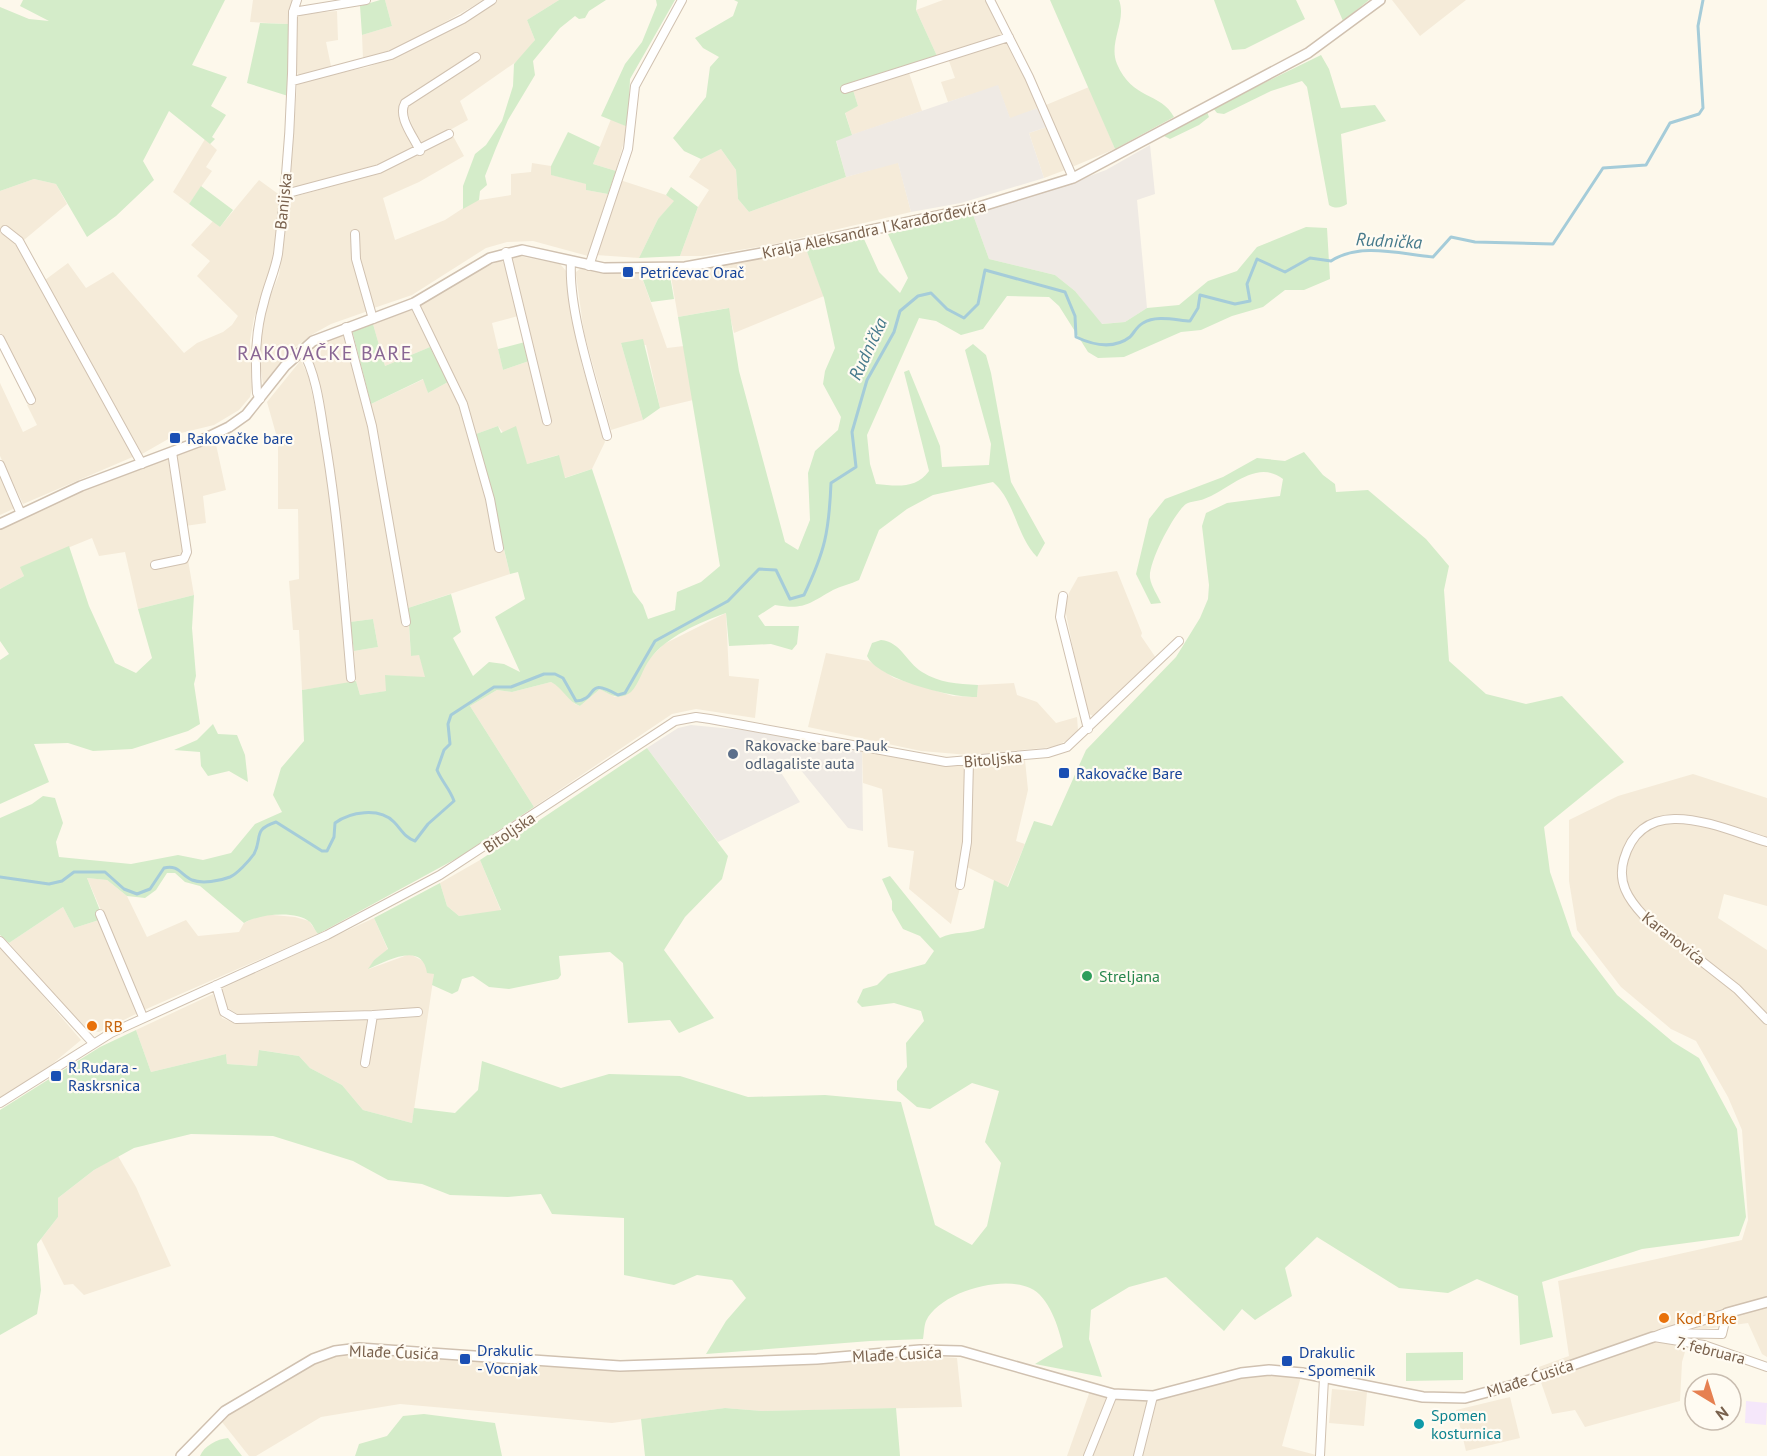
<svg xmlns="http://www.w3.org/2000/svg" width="1767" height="1456" font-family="'PT Sans',sans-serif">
	<rect width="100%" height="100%" fill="#fdf8eb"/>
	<path fill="#f5ebd9" d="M253,0H292L288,24L250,22Z
		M385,0H484L399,48L363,59L362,35L392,26Z
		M497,0H559L527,20L535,40L523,57L460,101L468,120L421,146L406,110L408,104L480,59L478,52L400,102L398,113L416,149L388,163L296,188L292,186L290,183L297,85L302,81L368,67L399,55L464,22Z
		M943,0H986L1005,35L937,56L916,10Z
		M1392,0H1466L1420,36Z
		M337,11L338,40L326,42L331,66L301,77L297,73V17L303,14Z
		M1008,40L1038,108L1010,119L998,86L948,102L941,82L955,78L949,61Z
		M909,73L922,111L852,135L845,112L858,106L853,90Z
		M1089,87L1115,149L1072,167L1046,105Z
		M611,119L628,127L616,171L593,164Z
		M1047,127L1065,170L1044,178L1029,133Z
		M453,136L464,156L419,182L383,198L395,240L445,220L474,201L511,195V174L531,172L532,163L551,166L552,175L587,184L586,190L608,194L588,256L533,241L507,242L486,248L412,295L374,308L359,262L357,231L352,232L351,253L368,311L331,324L313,334L289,352L263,384L259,357L260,335L266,307L279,275L290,198L379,173Z
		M205,139L217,150L206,167L212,171L189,204L173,192Z
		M721,149L736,170L738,199L749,212L846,177L898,162L911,212L770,245L703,256H680L698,207L709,190L689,177L701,159Z
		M34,179L56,184L67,204L24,240L4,225L1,230L17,243L135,456L23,504L0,456V383L23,432L37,425L27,405L34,400L0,333V191Z
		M259,180L281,196L271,269L254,318L250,341L252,388L250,397L239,410L214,425L177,434L142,454L45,280L68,263L86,288L113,272L184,353L197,343L223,332L232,325L238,316L197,276L210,261L191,245L213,221L220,227Z
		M620,180L666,195L675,201L658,219L639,258L596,255Z
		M806,249L824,296L734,333L728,308L678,317L670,271L701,269Z
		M519,256L560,264L567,272L582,366L605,442L592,469L564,478L558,455L527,464L498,426L476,434L465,403L419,306L471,274L501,260L505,264L518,316L492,323L503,370L529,361L546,425L551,424L512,262V258Z
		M581,268L640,272L667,348L684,346L693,400L660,408L646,345L621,343L643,420L611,430L584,333L576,275V272Z
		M412,310L430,347L385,366L373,324Z
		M343,335L364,405L405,627H409L411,656L419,654L426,678L386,675L387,691L360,695L356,681L354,651L378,647L373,619L350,622L349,587L330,438L315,371L309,353L324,342Z
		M301,360L308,376L319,424L330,486L348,683L302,690L299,630H293L289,581L299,579L298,509H278V441L267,402Z
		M424,379L428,393L448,382L455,393L488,503L498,551L504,550L510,574L408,608L371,404Z
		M215,440L226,490L203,496L206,523L185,526L176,455Z
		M168,458L183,553L181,556L152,562L154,568L188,560L194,595L138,609L125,552L99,556L92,538L21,567L24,576L0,589V528L77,492Z
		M0,475L13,506V509L0,515Z
		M1117,571L1142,633L1141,636L1156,658L1095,717L1087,713L1085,708L1065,609L1069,593L1078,577Z
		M726,613L729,676L759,679L755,718L696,709L672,714L534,807L470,706L497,690L512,692L551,682L560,686L575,704L580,706L600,689L615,697L631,691L648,660L664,644Z
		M826,653L869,661L894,678L953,696L977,697L978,685L1014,683L1017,695L1037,702L1056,723L1077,717L1078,730L1066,741L1054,747L969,755L921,751L808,727Z
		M862,748L964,764V836L956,887L960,888L951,924L909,889L914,851L888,847L882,789L863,783Z
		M1025,760L1028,790L1016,841L1025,844L1007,887L967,867L971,764Z
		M1693,774L1767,798V906L1724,894L1718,918L1767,950V1357L1762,1354L1748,1323L1691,1331L1682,1362L1680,1401L1585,1427L1575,1410L1552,1414L1536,1368L1569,1356L1558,1281L1742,1240L1748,1220L1742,1130L1728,1097L1696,1041L1671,1029L1621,987L1577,930L1569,881V820L1618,796Z
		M480,860L501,911L459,916L447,906L440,883Z
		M87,878L107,880L127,896L147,937L186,920L198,936L239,932L244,923L262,914L295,917L309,921L318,934L144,1010Z
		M63,907L74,928L99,920L137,1010L136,1014L99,1032L84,1030L9,943Z
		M374,918L388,950L374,960L369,969L410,954L425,962L434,974L412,1123L363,1110L342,1085L310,1068L299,1056L260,1050L257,1066L227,1064L226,1054L151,1072L136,1030L213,994L222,1018L236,1024L367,1020L362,1066L369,1067L375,1019L419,1017L420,1008L239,1015L226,1007L221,989Z
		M0,946L81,1040L45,1070L0,1099Z
		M118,1156L136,1187L171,1266L84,1295L73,1284L64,1285L41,1239L58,1217V1198L94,1170Z
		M359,1348L620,1366L898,1354L957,1358L962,1407L762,1411L725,1408L612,1423L400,1404L321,1417L256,1456H249L218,1417L313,1359Z
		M1241,1373H1302L1282,1446L1320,1456H1067L1091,1388L1153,1396Z
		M1332,1389L1367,1392L1364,1426L1329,1423Z
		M1510,1397L1520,1438L1466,1451L1456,1410Z"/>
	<path fill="#efeae4" d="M998,85L1010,118L1038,108L1047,127L1029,133L1044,178L961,203L911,212L898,163L846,177L836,140Z
		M1150,145L1155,194L1137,200L1147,308L1125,322L1101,324L1075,291L1055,275L989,259L972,212L1065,185L1106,170Z
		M691,725L774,733L862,748L863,831L848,828L795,763L780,771L800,802L718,842L647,748L678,728Z"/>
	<path fill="#f5e7fa" d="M1746,1401L1767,1403L1766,1425L1745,1423Z"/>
	<path fill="#d4ecc9" d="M23,0H225L192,65L227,77L211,106L226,115L212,137L215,139L210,144L169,111L143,161L154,180L116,216L87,237L56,184L34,179L0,191V7L29,19L49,21L20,6Z
		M380,0H385L392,26L362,35L360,6Z
		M559,0H606L589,11L585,18L579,19L575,16L560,28L533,61L535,75L508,120L496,148L485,176L487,185L480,191L479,200L463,209V186L475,154L486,145L502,121L513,86L514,64L535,40L527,20Z
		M656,0H675L630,79L628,127L601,116L625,64L642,42L657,5Z
		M734,0H917L916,10L937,56L841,88L843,93L853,90L858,106L845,113L852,135L836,141L846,177L749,212L738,199L736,170L721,149L701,159L684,151L673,138L706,97L710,67L719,57L703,48L695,38L733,16L738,2Z
		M1050,0H1119C1127,21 1108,42 1117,64C1132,100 1161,92 1174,117L1115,149Z
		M1214,0H1296L1305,19L1245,49L1232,50Z
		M1334,0H1369L1343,21Z
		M260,23L288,24V96L247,83Z
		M1321,55L1329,69L1341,108L1375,105L1386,121L1341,134L1347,204C1341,208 1335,209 1329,205L1307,87L1302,81L1271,91L1224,114L1217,113L1213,108Z
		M1207,112L1209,117L1199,125L1170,139L1164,136Z
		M568,132L600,147L593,164L616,171L608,194L586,190V184L551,175V166Z
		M201,186L233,210L220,227L189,204Z
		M671,187L698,207L680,256L639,258L658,219L674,201L666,195Z
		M972,212L989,259L1055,275L1075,291L1102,324L1125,322L1147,308L1179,305L1208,281L1237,271L1257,247L1306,227L1327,228L1330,279L1304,290H1285L1263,307L1232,316L1201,330L1181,332L1124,357L1098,358L1088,352L1059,306L1049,297L1007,296L983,329L961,335L936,321L919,318L867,435L870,464L876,484C897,486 916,489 929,471L904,372L909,370L940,446L942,467L989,465L991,444L965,350L973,344L986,355L991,373L1011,482L1045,543L1037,557C1016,535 1015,501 993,482L933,495L907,509L879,530L859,580C851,584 841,586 833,590C808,604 804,610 775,605L758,616L765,626H799L797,644L792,650L771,644L729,646L726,613C700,622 666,637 650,659C643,668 639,684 631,692C620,701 610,695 600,689L580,706C568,702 563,688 551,682L512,692L497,690L470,706L534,807L461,856L318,934C315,931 313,925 310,922C296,910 259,914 244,923L200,886L185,882L175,873H167L156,890L145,898L127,896L107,880L87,878L101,913L96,914L99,920L74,928L63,907L9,943L0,935V818L32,804L43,796L55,798L63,823L56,842L59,857L131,864L178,855L203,860L231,853L255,824L282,812L273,795L281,768L304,741L302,690L356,681L360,695L386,691L385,675L425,677L419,655L411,656L408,608L451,594L461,632L453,638L473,676L489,662L504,664L520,672L495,617L525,599L518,572L510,574L476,434L498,426L501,433L516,426L527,464L559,455L565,478L592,469L633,592L643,605L648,619L675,610L677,592L701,582L720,566L678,317L729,308L739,371L785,542L798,550L810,520L808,473L815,451L838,430L841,417L823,384L825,371L835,348L824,298L806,249L864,239L879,272L900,293L908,278L888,234Z
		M670,276L674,299L651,302L643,280Z
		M373,324L385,366L430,347L448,382L428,393L423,379L371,404L352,330Z
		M643,339L660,408L643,420L621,343Z
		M525,342L529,361L503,370L498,349Z
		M1304,452L1323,475L1335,484L1336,492L1368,490L1426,539L1449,566L1444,590L1449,661L1486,694L1526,704L1562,696L1624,762L1544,827L1550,872L1572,936L1617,995L1673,1042L1699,1058L1737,1129L1746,1217L1739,1236L1642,1249L1542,1282L1553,1337L1520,1345L1518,1296L1477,1279L1448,1293L1399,1288L1317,1237L1285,1268L1292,1296L1255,1320L1242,1309L1224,1331L1166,1277L1129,1287L1091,1310L1089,1339L1102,1377L1035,1364L1063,1347C1059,1328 1049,1296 1030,1288C1002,1275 940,1292 926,1321C924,1326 924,1334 923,1339L870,1341L706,1354L726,1321L746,1298L732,1280L697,1275L674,1285L624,1275V1218L552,1214L541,1194L508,1197L450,1195L422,1184L388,1180L353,1161L273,1136L191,1134L134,1148L94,1170L58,1198V1217L37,1244L41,1290L37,1314L0,1335V1110L100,1047L136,1030L151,1072L226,1054L227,1064L257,1066L259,1050L299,1056L310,1068L342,1085L363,1110L412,1123L414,1108L455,1113L478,1090L482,1061L561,1088L609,1074L680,1076L748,1097L825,1095L901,1102L935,1225L972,1245L987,1226L1001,1163L985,1142L999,1091L972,1083L930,1109L917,1107L897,1090V1081L907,1067L906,1043L924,1021L921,1011L894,1003L862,1007L857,1002L863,989L877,985L888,974L925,964L934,951L920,936L903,929L892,910V901L882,879L890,876L940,938C954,931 970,934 984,928L994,880L1008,887L1034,821L1052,826L1086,750L1176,657L1200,618L1208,599L1209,585L1202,526L1206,513L1227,503L1280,496L1283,479C1256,458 1229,490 1204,499C1199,501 1191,501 1186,504C1174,513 1148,563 1150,578C1151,586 1158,596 1161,603L1151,604L1136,574L1149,519L1165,499L1223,477L1257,458L1285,461Z
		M69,546L89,606L115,663L136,673L152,658L138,609L194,595L192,628L196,676L194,684L200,724L188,731L132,749L93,751L68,743L34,744L49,782L0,804V660L9,654L0,641V589L24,576L20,567Z
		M373,619L378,647L354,651L350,622Z
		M881,640C901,642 906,662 922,672C940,683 957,684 978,685L977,697C952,698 877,679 867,656L872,643Z
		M213,724L218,734L237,735L245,755L248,782L229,771L208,776L201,766L200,752L174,750L197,740Z
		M647,748L728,856L722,879L685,917L664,950L714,1018L679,1033L670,1020L628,1023L623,963L610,952L559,956L561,975L558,979L509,989L489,987L473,976L462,979L458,991L452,994L432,985L434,974L427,973C422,940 386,962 368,969L374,960L388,949L374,918L440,883L447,906L459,916L501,910L480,860Z
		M1463,1352V1380L1406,1381V1353Z
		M725,1408L762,1411L896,1408L900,1456H645L641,1419Z
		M424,1414L495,1423L502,1456H355L359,1444L387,1436L403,1416Z
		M228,1438L242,1456H200C204,1446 217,1439 228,1438Z"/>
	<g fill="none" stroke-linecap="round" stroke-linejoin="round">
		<path stroke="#a5ccd9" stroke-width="3" d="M0,877L49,884L62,881L74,872H105L124,889L137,894L150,889L164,868C178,864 181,875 192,880C202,884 220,881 230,877C237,874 249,861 254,854C263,837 252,830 276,822L322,851H327L334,837L335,823C350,812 379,807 394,822C401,829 405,838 415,841L428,824L454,801C450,789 442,782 437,770L444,750L450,744L448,724L451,715L494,687H511L544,674H555L563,678L576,701C600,699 584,676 618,695L625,693L655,641L728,601L759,569L776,570L790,599L804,595C825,551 829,532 831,483L856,467L852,432L867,380L894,332L900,311L918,296L931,293L947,309L964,318L978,304L985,270L1065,292L1075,316L1076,337C1093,345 1113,350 1130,337C1134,333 1137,326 1143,323C1156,315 1175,320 1190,321L1198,308L1200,295L1235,304L1250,301L1247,284L1257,259L1285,272L1310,258L1331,261C1360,242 1400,254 1433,257L1451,237L1475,242L1553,244L1603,168L1646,165L1670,123L1699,114L1703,108L1698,26L1703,0"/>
		<g stroke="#d0c1b0" stroke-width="10">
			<path id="minor" d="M990,0L1029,77L1073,178
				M293,12L366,0
				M293,81L391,55L463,19L492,0
				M845,89L1009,37
				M420,151C414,137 397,117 405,103L476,57
				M285,194L379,169L449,134
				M5,230L19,241L142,464
				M355,234L356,259L373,319
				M506,252L547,421
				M571,262C568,311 594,387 607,436
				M589,266L628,149L635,86L682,0
				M414,303L463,404L490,499L499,548
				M346,327L372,426L406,622
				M0,339L31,400
				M302,350C316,373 320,407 324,433C338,514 344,596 351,678
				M260,399L257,393C255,362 255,332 264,302C268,285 275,271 278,254C288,173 293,93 293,12L297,0
				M0,465L21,514
				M155,565L184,559L187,552L172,452
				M1063,596L1060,617L1088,729
				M1767,842C1720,828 1644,790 1624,859C1617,882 1628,899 1644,916L1737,989L1767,1020
				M960,885L967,842L969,761
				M100,914L143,1017
				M0,941L93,1043
				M216,985L224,1012L236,1019L373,1015L365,1063
				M373,1015L418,1012
				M0,1103L111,1033L327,935L440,875L675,721L696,717L710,719L946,762L1048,753L1067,747L1179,641
				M1653,1337L1663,1333L1727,1313L1722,1334L1663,1333
				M1654,1337L1704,1345L1767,1367
				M1088,1456L1113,1394
				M1138,1456L1153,1396
				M1320,1456L1324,1378"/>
		</g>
		<g stroke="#d0c1b0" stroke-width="12">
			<path id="tertiary" d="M0,524L81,486L198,442L229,427L246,415L285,366L313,341L414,303L490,258L522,250L604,268L685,267L767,252L979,207L1073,178L1308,53L1380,0
				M1727,1313L1767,1302
				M181,1456L225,1411L313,1359L335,1351L359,1348L620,1366L817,1359L920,1350L961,1351L1113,1394L1153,1396L1241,1373L1269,1370L1302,1373L1423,1397L1465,1398L1521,1383L1653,1337"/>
		</g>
		<use href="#minor" stroke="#fff" stroke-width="8"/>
		<use href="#tertiary" stroke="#fff" stroke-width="9"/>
	</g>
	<g fill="#1a4fb4" stroke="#fffbf2" stroke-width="2">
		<rect x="622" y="266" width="12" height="12" rx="3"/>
		<rect x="169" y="432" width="12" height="12" rx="3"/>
		<rect x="1058" y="767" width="12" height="12" rx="3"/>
		<rect x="50" y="1070" width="12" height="12" rx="3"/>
		<rect x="459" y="1353" width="12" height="12" rx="3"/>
		<rect x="1281" y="1355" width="12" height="12" rx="3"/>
	</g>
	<circle fill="#5c6f8a" stroke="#fffbf2" stroke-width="2" cx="733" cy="754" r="6"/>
	<circle fill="#2e9e5b" stroke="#fffbf2" stroke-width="2" cx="1087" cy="976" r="6"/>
	<g fill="#e8710a" stroke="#fffbf2" stroke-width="2">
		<circle cx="92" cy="1026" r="6"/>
		<circle cx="1664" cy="1318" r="6"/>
	</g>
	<circle fill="#0f9aa8" stroke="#fffbf2" stroke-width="2" cx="1419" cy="1424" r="6"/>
	<g text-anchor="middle" stroke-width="4.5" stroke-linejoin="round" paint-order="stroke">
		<g font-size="16" fill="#79614d" stroke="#fffbf2">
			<text transform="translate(283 201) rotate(-84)" y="6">Banijska</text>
			<text transform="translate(874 229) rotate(-12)" y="6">Kralja Aleksandra I Karađorđevića</text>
			<text transform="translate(993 759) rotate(-5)" y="6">Bitoljska</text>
			<text transform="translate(509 832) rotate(-34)" y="6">Bitoljska</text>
			<text transform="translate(1674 938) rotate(38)" y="6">Karanovića</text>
			<text transform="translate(1711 1350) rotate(14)" y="6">7. februara</text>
			<text transform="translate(394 1352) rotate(2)" y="6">Mlađe Ćusića</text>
			<text transform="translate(897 1354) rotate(-3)" y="6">Mlađe Ćusića</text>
			<text transform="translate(1530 1378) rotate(-18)" y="6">Mlađe Ćusića</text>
		</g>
		<g font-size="16" fill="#164399" stroke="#fffbf2" text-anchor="start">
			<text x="640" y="278">Petrićevac Orač</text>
			<text x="187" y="444">Rakovačke bare</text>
			<text x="1076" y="779">Rakovačke Bare</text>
			<text x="68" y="1073">R.Rudara -<tspan x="68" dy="18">Raskrsnica</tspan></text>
			<text x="477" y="1356">Drakulic<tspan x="477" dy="18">- Vocnjak</tspan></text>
			<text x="1299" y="1358">Drakulic<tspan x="1299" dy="18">- Spomenik</tspan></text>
		</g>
		<g font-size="16" fill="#4e5e75" stroke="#fffbf2" text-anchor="start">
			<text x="745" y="751">Rakovacke bare Pauk<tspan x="745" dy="18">odlagaliste auta</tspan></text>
		</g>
		<g font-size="16" fill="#27864d" stroke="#fffbf2" text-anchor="start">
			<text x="1099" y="982">Streljana</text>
		</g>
		<g font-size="16" fill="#c56008" stroke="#fffbf2" text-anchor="start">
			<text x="104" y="1032">RB</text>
			<text x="1676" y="1324">Kod Brke</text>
		</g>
		<g font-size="16" fill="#0d838f" stroke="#fffbf2" text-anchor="start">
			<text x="1431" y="1421">Spomen<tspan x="1431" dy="18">kosturnica</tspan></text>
		</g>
		<g font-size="18" font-style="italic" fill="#467a8c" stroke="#fffbf2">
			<text transform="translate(1389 241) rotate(3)" y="6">Rudnička</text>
			<text transform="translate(868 349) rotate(-65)" y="6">Rudnička</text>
		</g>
		<g font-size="20" letter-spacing="1.5" fill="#896694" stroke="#fffbf2">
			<text x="325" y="360">RAKOVAČKE BARE</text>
		</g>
	</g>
	<g transform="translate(1713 1402) rotate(142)"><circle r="28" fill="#fffbf2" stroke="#c9bdb0" stroke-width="1.5"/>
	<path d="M0-4.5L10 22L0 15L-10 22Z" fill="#e68051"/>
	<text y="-9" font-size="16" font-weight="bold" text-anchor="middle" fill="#79614d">N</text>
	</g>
</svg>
